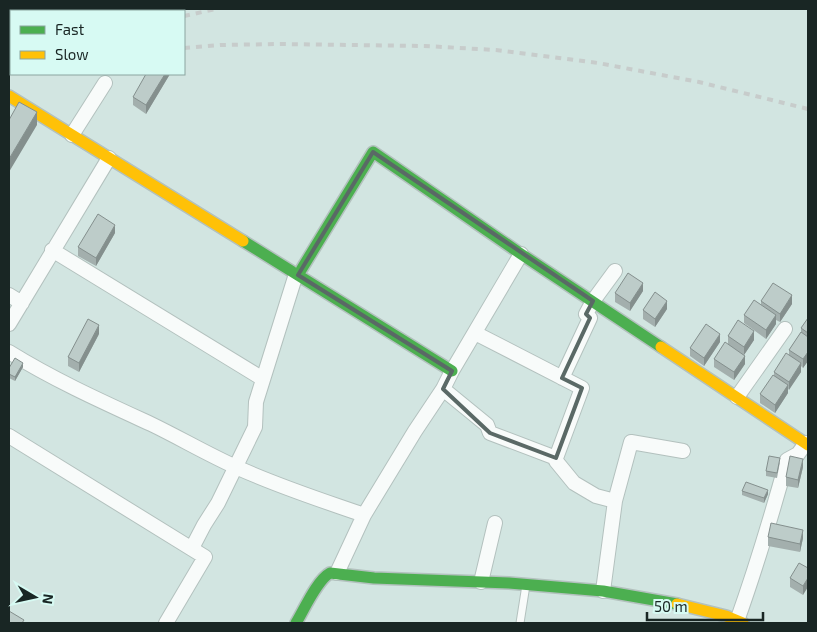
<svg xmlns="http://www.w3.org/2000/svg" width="817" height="632" font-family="'Exo 2',sans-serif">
	<rect width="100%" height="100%" fill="#d2e5e1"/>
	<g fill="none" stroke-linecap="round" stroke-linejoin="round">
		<g stroke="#b3c1be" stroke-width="9">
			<path id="lane" d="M520,623L526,585"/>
		</g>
		<g stroke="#b3c1be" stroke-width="16">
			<path id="street" d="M72,135L105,83
				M52,250L263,379
				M9,295L22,303
				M9,324L109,158
				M9,352C54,380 103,402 151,424C180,438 207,454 236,467C277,486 321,500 364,515
				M562,378L590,318L586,314L593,301L615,271
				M443,389L487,425L490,433L556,458L582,388L475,333
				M737,397L785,329
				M9,436L205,557L166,623
				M556,458V461L574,483L596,496L615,501L603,591
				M615,501L631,442L683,451
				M192,548L204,525L218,503L255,427L256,402L296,274
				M337,573L364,515L415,431L443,389L452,371L521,254
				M481,582L495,523
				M737,621C756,568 772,514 787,460L798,454L806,443"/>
		</g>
		<g stroke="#b3c1be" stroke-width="14">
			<path id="fast" d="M243,241L452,371
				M298,275L373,152L521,254L661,347
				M296,623C304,610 317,580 330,573L374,578L509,583L603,591L677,604"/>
		</g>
		<g stroke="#b3c1be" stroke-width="14">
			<path id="slow" d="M9,96L243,241
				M661,347L808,445
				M677,604L726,616L743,623"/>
		</g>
		<use href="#lane" stroke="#f8fbfa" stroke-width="7"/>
		<use href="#street" stroke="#f8fbfa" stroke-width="14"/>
		<use href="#fast" stroke="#4caf50" stroke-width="11"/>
		<use href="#slow" stroke="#ffc107" stroke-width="11"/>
		<path stroke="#c7cccb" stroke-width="4" stroke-dasharray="6 6" stroke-linecap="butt" d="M184,16L216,9
			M184,48L220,45L280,44L425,46L496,50L598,63L699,82L808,109
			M9,57H11
			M9,71H11"/>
	</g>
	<path fill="#a3afad" d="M170,74L146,114L133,105V97Z
		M115,233L96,266L78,256V247Z
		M643,291L630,311L615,302V293Z
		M761,301L792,304L780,322L776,320V324L766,339L744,323V315L761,305Z
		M667,309L655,327L643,319V310Z
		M808,318V361L803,368L801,366V372L788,390V393L775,413L760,403V394L774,375V372L789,355V350L801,332V328Z
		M99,334L79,372L68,366V357Z
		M728,336L754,340L744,355L745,364L734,380L714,367V359L728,344Z
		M720,342L704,366L690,356V348Z
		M23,367L15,381L9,378V368Z
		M780,462L777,478L766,476V471Z
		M803,467L798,488L786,486V477Z
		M742,491L768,494L764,503L742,495Z
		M768,537L803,538L800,552L768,546Z
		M808,568L803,595L790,587V578Z"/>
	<path fill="#848f8d" d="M165,74H170L146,114V105Z
		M37,112V125L9,172V159Z
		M115,225V233L96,266V258Z
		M643,283V291L630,311V303Z
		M792,295V304L780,322V314Z
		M667,301V309L655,327V319Z
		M776,315V324L766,339V330Z
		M99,325V334L79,372V363Z
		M754,331V340L744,355V347Z
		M720,334V342L704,366V358Z
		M808,352V361L803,368V359Z
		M745,356V364L734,380V372Z
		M23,363V367L15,381V377Z
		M801,363V372L789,390V382Z
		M788,385V393L775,413V405Z
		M803,459V467L798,488V480Z
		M768,490V494L764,503V498Z
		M803,530V538L800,552V544Z
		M808,578V587L803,595V586Z"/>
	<path fill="#bdccc9" stroke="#848f8d" d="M146,74H165L146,105L133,97Z
		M19,102L37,112L9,159V120Z
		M98,214L115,225L96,258L78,247Z
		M628,273L643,283L630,303L615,293Z
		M773,283L792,295L780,314L761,301Z
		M655,292L667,301L655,319L643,310Z
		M754,300L776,315L766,330L744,315Z
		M808,318V333L801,328Z
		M88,319L99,325L79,363L68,357Z
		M738,320L754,331L744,347L728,336Z
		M706,324L720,334L704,358L690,348Z
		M801,332L808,337V352L803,359L789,350Z
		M725,342L745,356L734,372L714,359Z
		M786,353L801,363L789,382L774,372Z
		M15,358L23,363L15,377L9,374V368Z
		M773,375L788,385L775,405L760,394Z
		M769,456L780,458L777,473L766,471Z
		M790,456L803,459L798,480L786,477Z
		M746,482L768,490L764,498L742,491Z
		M771,523L803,530L800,544L768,537Z
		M799,563L808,568V578L803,586L790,578Z
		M9,611L24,620L22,623H9Z"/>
	<path fill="none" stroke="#5a6966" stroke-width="4" stroke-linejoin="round" d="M373,152L593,301L586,314L590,318L562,378L582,388L556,458L490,433L443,389L452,371L298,275Z"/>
	<rect width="817" height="632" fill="none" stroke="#192624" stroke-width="20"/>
	<rect x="10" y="10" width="175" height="65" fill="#d7faf3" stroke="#8ba5a0"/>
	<rect x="20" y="26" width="25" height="8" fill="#4caf50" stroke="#8ba5a0"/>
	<text x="55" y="35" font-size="15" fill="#192624">Fast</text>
	<rect x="20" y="51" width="25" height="8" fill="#ffc107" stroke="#8ba5a0"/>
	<text x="55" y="60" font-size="15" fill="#192624">Slow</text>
	<g transform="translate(35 597) rotate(99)" stroke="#d7faf3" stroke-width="4" paint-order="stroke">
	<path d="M0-4L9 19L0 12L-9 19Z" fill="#192624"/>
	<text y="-8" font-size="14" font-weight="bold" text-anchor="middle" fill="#192624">N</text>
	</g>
	<path d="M647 612v8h116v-8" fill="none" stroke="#192624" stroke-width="2.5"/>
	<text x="654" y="612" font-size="15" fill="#192624" stroke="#d7faf3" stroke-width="4" paint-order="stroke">50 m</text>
</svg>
